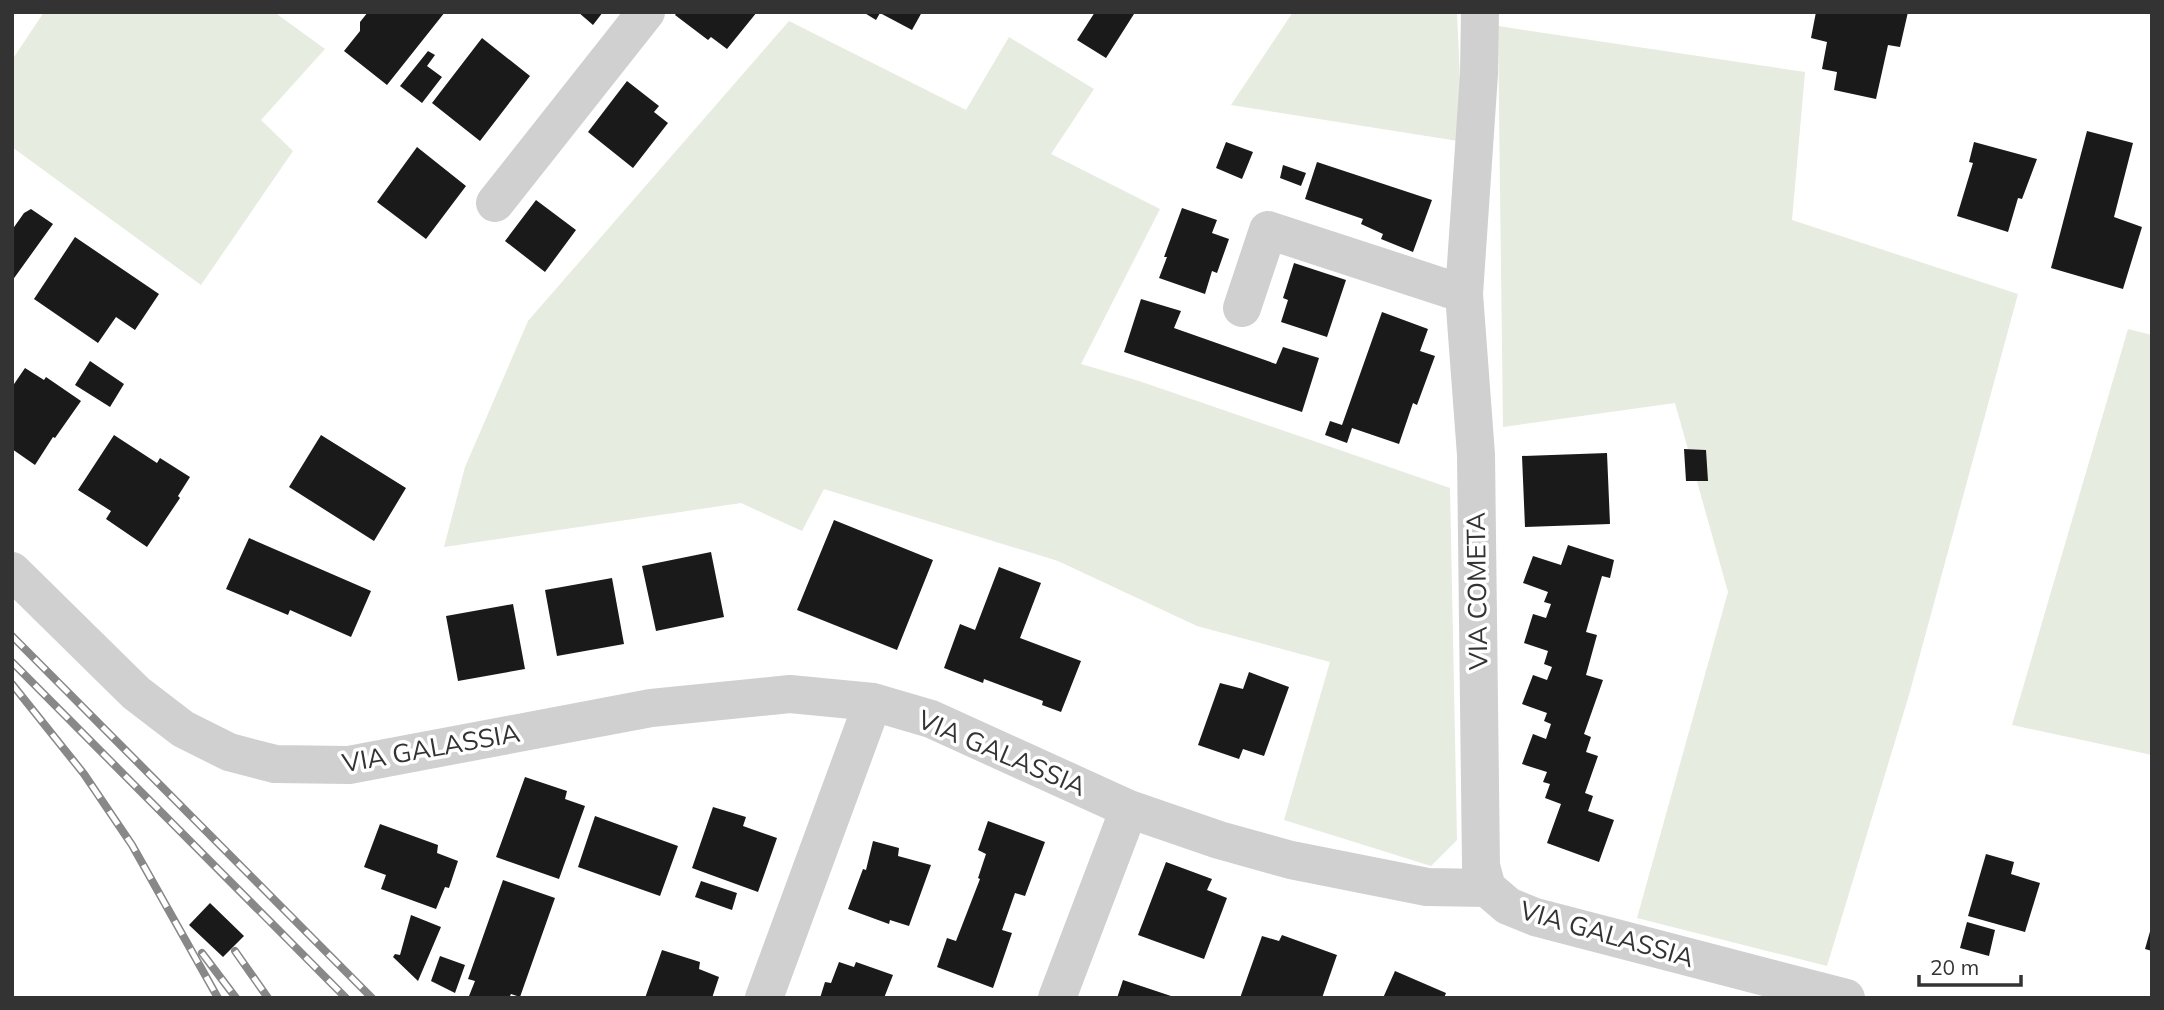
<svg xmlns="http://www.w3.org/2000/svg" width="2164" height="1010" font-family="Mulish,sans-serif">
	<rect width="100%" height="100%" fill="#fff"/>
	<path fill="#e6ecdf" d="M44,12H274L325,49L261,120L293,151L201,285L12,147V60Z
		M1293,12H1457L1460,79L1458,141L1231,105Z
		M789,21L966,110L1009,37L1094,89L1051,154L1160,209L1081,364L1139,381L1450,488L1457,840L1431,866L1284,820L1330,662L1197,626L1058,561L824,489L802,531L741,503L444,547L465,467L528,321Z
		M1498,26L1805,72L1792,220L2018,294L1909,695L1827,966L1637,918L1728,592L1675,403L1503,427Z
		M2128,329L2152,335V755L2012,725Z"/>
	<path fill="#1a1a1a" d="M368,12H445L387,85L344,51L360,31V22Z
		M578,12H603L593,25Z
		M677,12H757L727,49L711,37L708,40L675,15Z
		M863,12H922L912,30L880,13L876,20Z
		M1095,12L1134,14L1106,58L1077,40Z
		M1816,12H1908L1900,47L1888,45L1876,99L1834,90L1837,72L1822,69L1827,42L1811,38Z
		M482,38L530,76L480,141L432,103Z
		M428,51L435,55L427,66L442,77L422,103L400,86Z
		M627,81L659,106L654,112L668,123L633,168L588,132Z
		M2087,131L2133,143L2114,217L2142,227L2123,289L2051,268Z
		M1226,142L1253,152L1242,179L1216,168Z
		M1974,142L2037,159L2022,199L2018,198L2008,232L1957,216L1973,163L1969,162Z
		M417,147L466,186L426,239L377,202Z
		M1317,162L1432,200L1413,252L1381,239L1383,234L1361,224L1363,219L1305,199Z
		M1283,165L1306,173L1301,186L1280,178Z
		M536,200L576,230L545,272L505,241Z
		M1182,208L1217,220L1212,233L1229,239L1217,273L1212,271L1205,294L1159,278L1167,257H1164Z
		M31,209L53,224L12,281V230L24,213Z
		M75,237L159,294L135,330L116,317L98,343L34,299Z
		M1294,263L1346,280L1327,337L1281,322L1288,300L1283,298Z
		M1141,299L1181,311L1174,328L1276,364L1283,347L1319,358L1302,412L1124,352Z
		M1382,312L1428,329L1420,351L1435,356L1417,405L1413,403L1399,444L1352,428L1347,443L1325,435L1330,421L1342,425Z
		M90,361L124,384L110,407L75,385Z
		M25,368L44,380L46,377L81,401L55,438L53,437L35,465L12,449V387Z
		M114,435L157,463L160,458L190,477L178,496L180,498L147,547L106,519L111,511L78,490Z
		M321,435L406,488L374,541L289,487Z
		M1684,449L1706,450L1708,481H1686Z
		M1607,453L1610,524L1525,527L1522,456Z
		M834,520L933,560L897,650L797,610Z
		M249,538L371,591L351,637L290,610L288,615L226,589Z
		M1568,545L1614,560L1610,578L1602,576L1586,632L1597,635L1586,675L1603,680L1584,734L1591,737L1586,752L1598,756L1585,793L1593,796L1588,811L1614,820L1599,862L1547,843L1561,804L1545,798L1550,784L1543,782L1547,772L1522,764L1533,734L1546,739L1551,724L1544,721L1547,713L1522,704L1533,675L1547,680L1552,667L1544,664L1548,651L1524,643L1533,614L1546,618L1551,604L1544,602L1548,592L1523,583L1533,556L1561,565Z
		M711,552L724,617L656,631L642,566Z
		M999,567L1041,583L1020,638L1081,661L1061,712L1042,705L1043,701L984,679L983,683L944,668L960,624L975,630Z
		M612,578L624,644L557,656L545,590Z
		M513,604L525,669L458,681L446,616Z
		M1249,672L1289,687L1264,756L1243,749L1239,759L1198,745L1220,683L1243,689Z
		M525,777L567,791L565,799L585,806L559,879L496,857Z
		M713,807L746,817L743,826L777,838L758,892L692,868Z
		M595,816L678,846L660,896L578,867Z
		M988,821L1045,842L1025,896L1015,893L1002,930L1012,933L993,988L937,967L947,938L956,941L980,879L978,878L986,854L978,850Z
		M380,824L438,845L437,853L458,861L449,888L445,887L436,909L381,889L386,875L364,867Z
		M873,841L899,848L898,856L931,865L909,926L890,920L889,924L848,909L863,869L866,870Z
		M1986,854L2014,862L2011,874L2040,883L2025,932L1968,916Z
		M1166,862L1212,879L1207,890L1227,898L1204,959L1138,935Z
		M503,880L555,898L520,997L511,994L509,998H474L469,996L475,981L468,979Z
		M701,881L737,893L732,910L695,897Z
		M210,903L244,936L223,957L189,925Z
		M411,915L441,927L418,981L393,957L395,954L400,955Z
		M1967,922L1995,930L1989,956L1960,948Z
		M2151,928H2152V951L2145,949Z
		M1282,935L1337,955L1322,998H1240L1262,936L1279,941Z
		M662,950L700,962L699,969L719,977L712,998H645Z
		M440,956L465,965L455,993L431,981Z
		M839,962L854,967L856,962L893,975L884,998H820L825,982L831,983Z
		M1395,971L1446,993L1444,998H1383Z
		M1123,980L1174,997V998H1117Z"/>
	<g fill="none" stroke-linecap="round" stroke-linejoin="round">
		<path stroke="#d0d0d0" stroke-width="38" d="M1480,12L1479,74L1464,294L1476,455L1481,866L1487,888
			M495,203L646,12
			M1242,308L1268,230L1464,294
			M12,571L136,693L183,729L229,752L275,764L349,765L651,708L790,694L873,702L931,719L1129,809L1219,840L1291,860L1427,887L1487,888L1508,906L1535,917L1846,998
			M764,998L873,702
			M1057,998L1129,809"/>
		<g stroke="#888" stroke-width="8">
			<path id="rail" d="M12,636L372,998
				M12,662L346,998
				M12,684L84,774L132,845L218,998
				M235,951L268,998
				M202,953L236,998"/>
		</g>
		<use href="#rail" stroke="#fff" stroke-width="5" stroke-dasharray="16" stroke-linecap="butt"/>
	</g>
	<g text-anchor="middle" stroke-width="7" stroke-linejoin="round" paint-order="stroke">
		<g font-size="26" fill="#333" stroke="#fff">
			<text transform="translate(1477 591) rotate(-91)" y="9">VIA COMETA</text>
			<text transform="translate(431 748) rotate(-10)" y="9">VIA GALASSIA</text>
			<text transform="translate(1002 753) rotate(23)" y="9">VIA GALASSIA</text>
			<text transform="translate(1607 934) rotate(16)" y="9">VIA GALASSIA</text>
		</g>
	</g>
	<rect width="2164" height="1010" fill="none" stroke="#333333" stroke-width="28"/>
	<path d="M1919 975v10h102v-10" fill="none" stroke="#333333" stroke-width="3.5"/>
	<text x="1930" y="975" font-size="21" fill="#333333" stroke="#ffffff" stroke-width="5" paint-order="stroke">20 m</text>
</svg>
